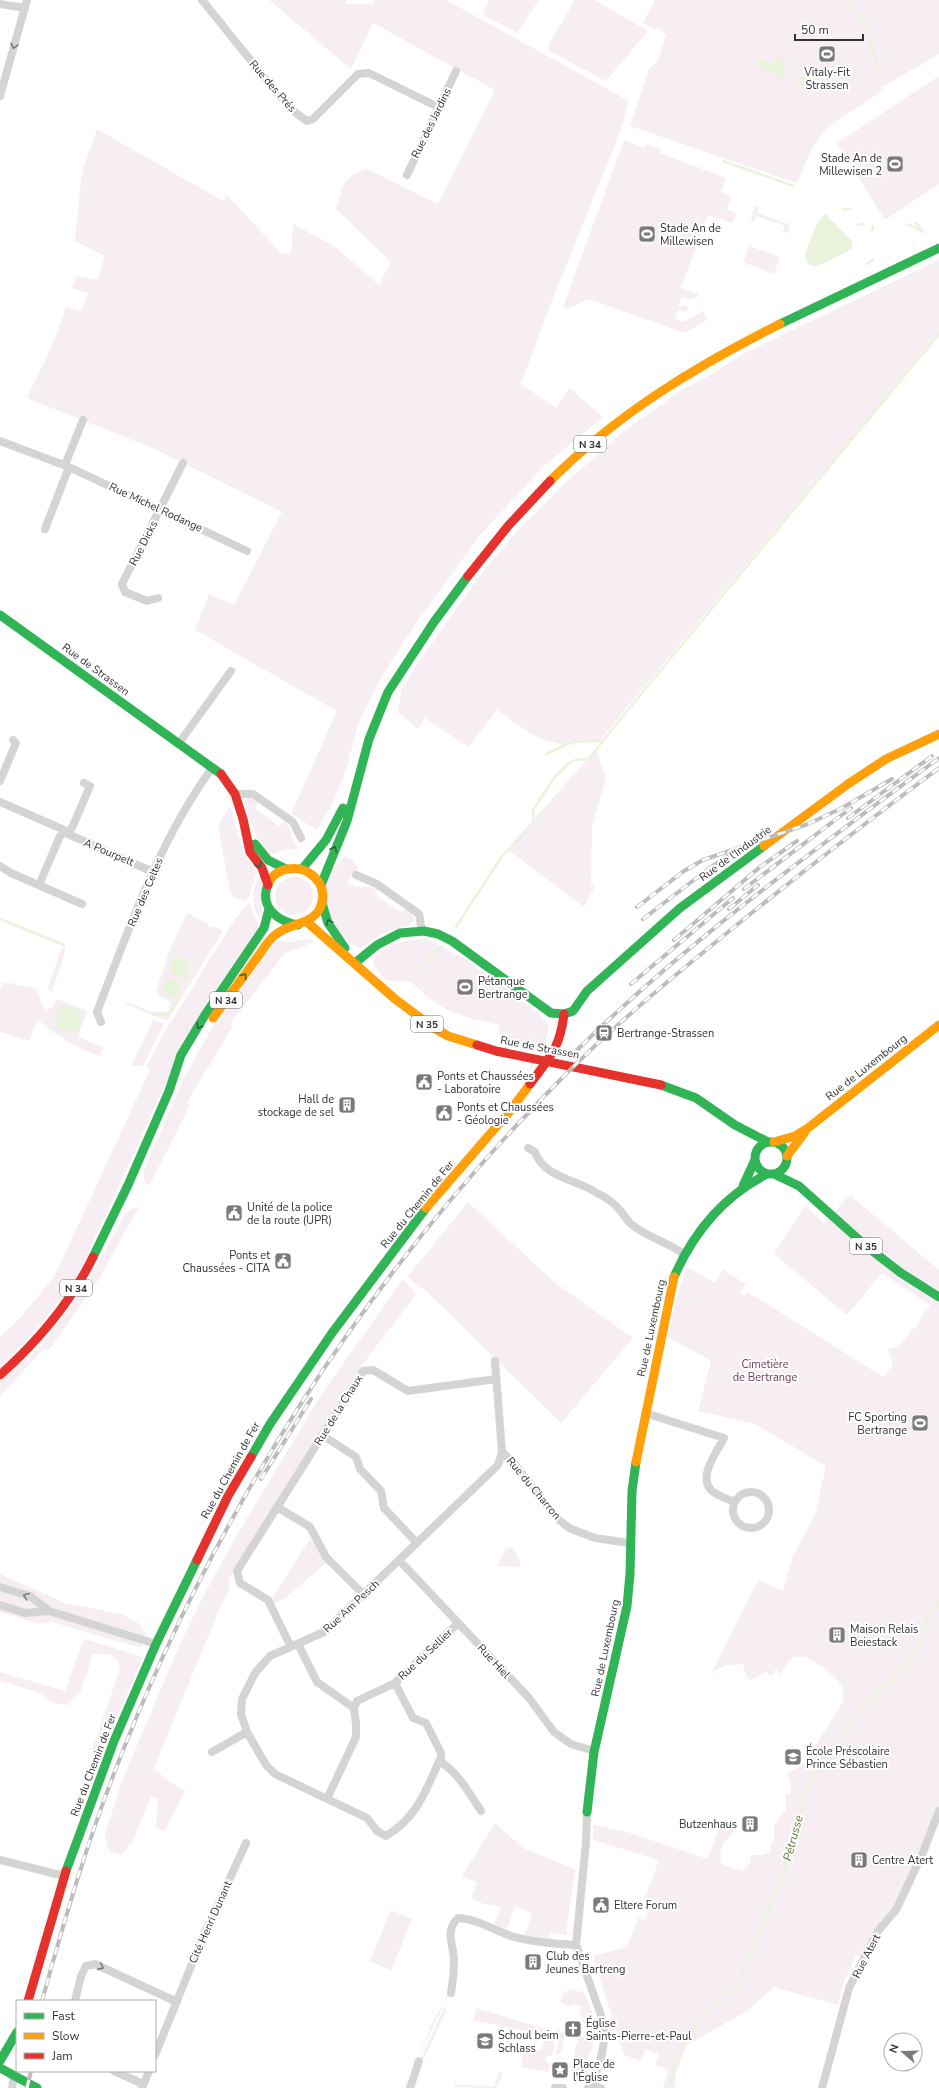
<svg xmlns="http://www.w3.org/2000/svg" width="939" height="2088" font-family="'Nunito Sans',sans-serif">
	<rect width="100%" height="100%" fill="#fff"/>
	<path fill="#f6eef2" d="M269,0H346V4H373L375,0H446L629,101L619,135L551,303L521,384L556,408L569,388L603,417L545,465L480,535L415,625L382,676L359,721L346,770L332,805L317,830L291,814L337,711L195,630L209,594L234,605L282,512L155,449L27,398L56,337L66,307L81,311L88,293L72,288L76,276L97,280L105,256L75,241L82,172L97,129L223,201L227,195L282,254L291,253L293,224L334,246L379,285L391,262L336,209C343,187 342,176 367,169L438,204L495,90L373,23L351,69Z
		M489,0H539L517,33L482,14Z
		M575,0H595L646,30V33L606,81L549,51V44Z
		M655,0H939V54L882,87L883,89C866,104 842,114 827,129C812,143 805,164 797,183L630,126L649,69L658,61L666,35L658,27L655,30L643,23Z
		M939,76V184L885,220L837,143Z
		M624,140L645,148L646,144L660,149L659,153L726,178L721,192L732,197L726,209L736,213L732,223L708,215L681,288L698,294L697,298L694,297L692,300L682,297L679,306L681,307L682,305L688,307L686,312L678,310L675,319L683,322L703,311L707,320L685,333L589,299L568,309L563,307Z
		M757,206H759L757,213L789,224L792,218L788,232L783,233L785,226L756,216L754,222H752L751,219L755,207Z
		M749,246L780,257L774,274L743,262Z
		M939,260V333L599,741L572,742L564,745L547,741L533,735L497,710L468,747L425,718L418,729L398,712L402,689L413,670L484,570L516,533L563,485L622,433L680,391L707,377L745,353Z
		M596,750L606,778L592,827L591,885L595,886L584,907L507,849Z
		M251,797L258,801L255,808L280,827L284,820C293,829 290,841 300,849H288L269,855L259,843L244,804L246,799Z
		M230,806L243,851L256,872L250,896L245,901C237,900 233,898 230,891L218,825Z
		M345,856L354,861L358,868L347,883C356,890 369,884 379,890L374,894L400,912L406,909L411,913L414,920L409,925L385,932L360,948L350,944L329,921L326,885L331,872Z
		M261,874L262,880V920C250,910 251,886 261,874Z
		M275 896a19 19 0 1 1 38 0a19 19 0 1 1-38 0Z
		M250,902L251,909L260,928L175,1063L79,1273C56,1307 30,1339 0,1367V1337L23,1315L55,1275L150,1070L146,1068L164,1033L235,919Z
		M187,913L208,924L209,928L212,926L223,931L167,1021L126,1004L127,1002L152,1012H168L171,1002L161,997L156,991L169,952Z
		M425,938L465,959L534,1009L549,1025L544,1050L500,1041L499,1025C456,1015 444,1013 411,982L385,980L373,964L375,956L391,944Z
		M310,939L314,942L285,953L230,1024L233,1026L187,1102L190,1105L149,1186L144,1182V1170L183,1080L214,1024L276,941L291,942Z
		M62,947L66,949L52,992L47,990Z
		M3,982L37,989L42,1006L47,1010L54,1006L57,999L87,1011L78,1037L104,1048L100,1056C76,1048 57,1036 37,1019L30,1041L0,1032V990Z
		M153,1020L164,1024L143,1066H131Z
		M850,1195L939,1270V1811L896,1910L863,1959L856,1956L844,1981L838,2005L774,1987L747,2011L687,2045L676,2073L675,2088H663L669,2070L655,2065L659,2054L645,2049L641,2061L624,2055L593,1956L627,1947L638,1918L645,1921L651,1903L644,1900L659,1860L593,1840V1825L627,1832L708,1859L722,1821L731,1823L733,1832L722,1845L720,1854L721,1864L743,1871L751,1862L750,1855H764L771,1851V1842L774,1841V1825L786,1810V1793L790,1794L791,1786L787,1774L803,1765L841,1705C843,1699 845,1692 842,1686C836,1675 808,1653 795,1657C788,1659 785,1668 781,1674L775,1670L771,1676L766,1672L751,1680L746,1676L743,1664L727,1665L712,1672L758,1580L783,1591L793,1556L815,1515L826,1466L755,1424L698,1411L711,1361L668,1337L676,1299L687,1267L715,1283L723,1270L746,1284L740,1293L745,1296L747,1292L756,1297L883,1377L893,1365L888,1349L898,1347L916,1326L930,1305L882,1273L847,1315L774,1254L805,1206L824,1223Z
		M468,1202L554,1282L633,1338L561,1423L423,1288H419L408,1276Z
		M139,1206L101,1276L49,1350L44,1349L0,1396V1380L43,1344L87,1283L126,1212Z
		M403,1279L416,1294L359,1369L229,1579V1592L221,1605L154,1768L167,1780L185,1791L165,1831L156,1827L158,1799L151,1796L133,1841L122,1855L109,1851L105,1834L122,1781L180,1644L205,1593L234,1540L321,1395Z
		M310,1538L326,1563L285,1598L274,1604L272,1599Z
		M513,1547L520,1562V1567L497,1566L506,1549Z
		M0,1574L65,1603L121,1614L138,1623L146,1633L141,1648L52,1622L39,1624L0,1612Z
		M84,1639L143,1657L101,1755L92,1750L120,1669L118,1660L109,1654H93L80,1693L67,1705L53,1703L41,1693L0,1681V1672L65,1691Z
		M495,1823L523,1848L575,1869L566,1935L550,1933L549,1938L525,1935L532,1913L515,1906L507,1929L494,1924L501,1907L491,1904L490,1906L471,1899L477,1882L462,1876Z
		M391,1910L412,1919L391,1970L370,1961Z
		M567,1989L583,1992C602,2024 596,2047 578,2079L571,2077L576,2045L578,2044V2035L583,2037L588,2033L589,2027L586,2022H581L583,2017L579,2014L582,2006L572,2004L571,2007L561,2003L563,1992L567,1993Z
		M442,2006L443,2007L418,2057L434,2019Z
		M444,2008L447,2010L424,2059L421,2058Z
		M476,2008L552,2031L551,2036L556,2037L552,2056H547L546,2062L550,2063L548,2072L521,2067L523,2055L526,2052L535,2053L536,2050H542L545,2035L473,2020Z
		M557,2027L560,2033L565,2032L561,2054L556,2053L560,2033L556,2031Z
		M499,2071L502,2072V2078L496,2088L455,2087L453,2084L494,2087Z"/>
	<path fill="#eaf3dc" d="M776,57L786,63L781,79L756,65L759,58L769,63L774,62Z
		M800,77L816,78L815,84L795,83Z
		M825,214L852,241V249L816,267L808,264L806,260L805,256C808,245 817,219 825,214Z
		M175,956L180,957L190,962V970L186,978H180L170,972L171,964Z
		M163 988a9 9 0 1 1 18 0a9 9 0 1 1-18 0Z
		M66,1005L80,1011L83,1015L79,1028L75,1033C57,1034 50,1020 60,1006Z"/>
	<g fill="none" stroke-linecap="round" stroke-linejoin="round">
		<path stroke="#eaf3dc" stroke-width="2.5" d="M846,0L865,23L878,68
			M723,161L794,186
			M843,209H850
			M916,223L922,231
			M908,224L923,232
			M858,225L864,224
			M872,231L873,227
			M866,264L873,260
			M546,754L572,742L602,741
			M0,919L64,945
			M456,927L502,856L533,824V810L554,778L568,764L575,760L588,759L596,750L609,733L939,334
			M409,980L442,946
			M153,1015L157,1013L166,1016L172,1011L177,1000L175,994
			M671,2088L673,2072L684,2042L699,2019L710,2012L716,2001L732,1990L742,1980L743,1965L752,1950L789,1859L804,1797L812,1777L824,1758L873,1695L887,1685L913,1655L924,1634L927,1618L939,1601"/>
		<path stroke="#d4d4d4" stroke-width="8" d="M202,0L277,93L296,113L307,121L313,119L358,74L369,73L438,107
			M0,4L25,8
			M0,96L27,0
			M407,175L456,71
			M0,441L69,467L247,551
			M65,465L83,420
			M45,529L69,467
			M158,598L147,601L125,592L122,584L183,463
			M179,743L231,671
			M0,781L16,743L13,740
			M235,794H253L293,822L301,838
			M0,802L62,829L70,835L153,872
			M0,866L11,873L82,904
			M356,875L377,884L419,914L422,931
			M39,885L60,836L72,828L90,786L84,783
			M101,1022L97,1012C129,928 159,841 212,768
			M528,1148L535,1152C543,1177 578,1180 597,1193C603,1196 610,1200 615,1205C621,1210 625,1218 631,1224C646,1237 668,1242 684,1254
			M495,1361L502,1452L513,1462L558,1519L569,1528L595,1538L629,1543
			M645,1413L724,1438C717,1452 697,1477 712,1491C718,1496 727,1499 735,1502
			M322,1435L356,1457L360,1469L381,1491L384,1508L417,1543
			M733 1510a18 18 0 1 1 36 0a18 18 0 1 1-36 0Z
			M277,1507L310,1527L326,1557L363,1594
			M399,1560L529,1698L554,1732L571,1744L594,1751
			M0,1587L30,1596L49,1611L156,1644
			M0,1605L25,1613L49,1611
			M298,1644L317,1682L354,1708
			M291,1647L268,1600L240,1583L237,1571L363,1371L373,1370L408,1391L496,1379
			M395,1683L413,1718L426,1723L441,1753V1757C427,1788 417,1818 386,1836L377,1831L367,1818L275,1774L266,1765L247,1732L241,1714L242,1699L255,1673L270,1656L324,1632L498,1465L502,1452
			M212,1752L247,1732
			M439,1761C458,1772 469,1793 481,1811
			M327,1799L356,1737V1724L354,1708L357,1701L395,1683L458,1623
			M587,1812L586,1842L576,1945L603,2021C607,2045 600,2063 591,2085L588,2088
			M0,1860L64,1876
			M451,1993C453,1982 454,1971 454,1961C454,1944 444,1932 458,1918C478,1919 495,1931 514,1937C534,1942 556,1944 576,1945
			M75,2001L81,1976L86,1966L95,1964L177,2002
			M155,2055L200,1944L246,1843
			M114,2071L143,2084
			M591,2085L601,2088
			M12,2088L14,2076
			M142,2088L149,2071
			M410,2088L419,2061
			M555,2088H563
			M822,2088L849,1988L878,1931L896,1910L922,1855L939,1811"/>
		<path stroke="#30b455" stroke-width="9" d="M780,324L939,248
			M0,615L221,774
			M255,844L268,860L286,869
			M302,869L326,840L343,808
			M268,884C259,907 277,921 298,925
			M321,885L347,821L369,739L388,692L434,622L468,576
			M322,903L328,923L345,948
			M355,963L377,945L400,933L424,931L438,934L452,941L551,1013L564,1014L573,1011L587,991L680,908L764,846
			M661,1085L696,1098L735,1125L768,1142
			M755 1158a16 16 0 1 1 32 0a16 16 0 1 1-32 0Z
			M774,1174L799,1186L866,1246L901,1273L939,1297
			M743,1186L755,1160
			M93,1257L128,1185L169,1091L181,1055L205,1015L264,928L269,909
			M674,1277C693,1233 724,1196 767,1174
			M251,1457L270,1424L332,1333L426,1208
			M587,1812L594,1752L627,1606L630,1574L632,1491L636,1462
			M66,1871L114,1741L156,1644L197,1560
			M0,2061L17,2032
			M0,2068L37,2088"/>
		<path stroke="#ff9f0a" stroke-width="9" d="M550,481C617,414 696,366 780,324
			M764,846L848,784L886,759L939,734
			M307,922L395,999L434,1028L448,1036L477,1045
			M213,1018C227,998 242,979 256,959C262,952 267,941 275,935C287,924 310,925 319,910C326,898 323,883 312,875C299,864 275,867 268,884
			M774,1142L795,1136L808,1128L939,1025
			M787,1156L805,1132
			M426,1208L510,1111L530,1084
			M636,1462L674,1277"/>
		<path stroke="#e5322d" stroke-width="9" d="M468,576L508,526L550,481
			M221,774L235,794L243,819L250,852L262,868L268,885
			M477,1045L496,1051L661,1085
			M530,1084C550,1057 560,1048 564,1014
			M0,1375C37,1342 71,1302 93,1257
			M197,1560L228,1496L251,1457
			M28,2001L66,1871"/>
		<g stroke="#bcbcbc" stroke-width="4">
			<path id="rail" d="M848,818L932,756
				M744,889L851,808
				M637,907L684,871L703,860L808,824L842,808L892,779
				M729,909L758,885
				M643,919L711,867L733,853
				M674,940L760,867L797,841
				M631,984L733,898
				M571,1056C683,944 812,852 939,758
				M261,1479L311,1399
				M42,2001C62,1928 83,1855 110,1784C210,1518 367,1272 569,1071C617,1023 670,979 722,937C793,879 865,823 939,768
				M27,2088L31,2071"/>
		</g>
		<use href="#rail" stroke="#fff" stroke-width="2.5" stroke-dasharray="8" stroke-linecap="butt"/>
	</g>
	<defs><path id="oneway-chevron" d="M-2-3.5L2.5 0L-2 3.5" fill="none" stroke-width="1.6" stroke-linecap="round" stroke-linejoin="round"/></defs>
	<g stroke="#7b7b7b">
		<use href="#oneway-chevron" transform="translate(14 46) rotate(106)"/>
		<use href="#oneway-chevron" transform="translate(26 1596) rotate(-158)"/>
		<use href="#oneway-chevron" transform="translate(101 1967) rotate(24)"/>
	</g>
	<g stroke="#31603e">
		<use href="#oneway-chevron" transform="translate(334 849) rotate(-65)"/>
		<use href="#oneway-chevron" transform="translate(259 865) rotate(57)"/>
		<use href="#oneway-chevron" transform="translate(329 922) rotate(-114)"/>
		<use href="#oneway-chevron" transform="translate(244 976) rotate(-54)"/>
		<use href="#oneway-chevron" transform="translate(199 1026) rotate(121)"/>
	</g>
	<defs>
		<g id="stadium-square" transform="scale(0.9)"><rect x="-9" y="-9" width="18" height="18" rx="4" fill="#7a7a7a" stroke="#fff"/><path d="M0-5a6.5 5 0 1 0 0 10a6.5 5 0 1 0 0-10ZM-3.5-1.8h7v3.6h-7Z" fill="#fff"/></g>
		<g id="station-square" transform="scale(0.9)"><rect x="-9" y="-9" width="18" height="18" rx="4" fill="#7a7a7a" stroke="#fff"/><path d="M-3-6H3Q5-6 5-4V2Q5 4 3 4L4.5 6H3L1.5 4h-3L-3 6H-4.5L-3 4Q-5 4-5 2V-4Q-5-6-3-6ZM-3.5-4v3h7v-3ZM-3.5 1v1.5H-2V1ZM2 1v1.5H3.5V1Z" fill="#fff"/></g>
		<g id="civic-square" transform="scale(0.9)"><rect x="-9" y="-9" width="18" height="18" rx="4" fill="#7a7a7a" stroke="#fff"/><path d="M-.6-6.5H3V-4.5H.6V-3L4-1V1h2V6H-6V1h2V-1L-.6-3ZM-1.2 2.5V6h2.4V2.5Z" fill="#fff"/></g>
		<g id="building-square" transform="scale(0.9)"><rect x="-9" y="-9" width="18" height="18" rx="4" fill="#7a7a7a" stroke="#fff"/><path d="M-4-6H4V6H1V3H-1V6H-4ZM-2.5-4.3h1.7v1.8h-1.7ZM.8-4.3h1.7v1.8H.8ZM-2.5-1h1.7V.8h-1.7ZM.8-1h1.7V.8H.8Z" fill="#fff"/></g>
		<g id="school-square" transform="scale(0.9)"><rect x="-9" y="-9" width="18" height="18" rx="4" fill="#7a7a7a" stroke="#fff"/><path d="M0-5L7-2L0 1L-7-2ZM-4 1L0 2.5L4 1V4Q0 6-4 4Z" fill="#fff"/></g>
		<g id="church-square" transform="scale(0.9)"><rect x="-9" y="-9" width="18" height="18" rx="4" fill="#7a7a7a" stroke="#fff"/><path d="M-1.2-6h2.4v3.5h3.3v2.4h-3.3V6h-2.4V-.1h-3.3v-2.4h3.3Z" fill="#fff"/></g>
		<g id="sight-square" transform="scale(0.9)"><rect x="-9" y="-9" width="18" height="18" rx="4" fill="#7a7a7a" stroke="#fff"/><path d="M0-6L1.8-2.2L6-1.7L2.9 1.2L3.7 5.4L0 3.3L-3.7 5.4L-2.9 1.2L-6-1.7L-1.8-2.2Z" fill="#fff"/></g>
	</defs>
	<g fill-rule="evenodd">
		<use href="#stadium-square" x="827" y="54"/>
		<use href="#stadium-square" x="895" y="164"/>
		<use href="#stadium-square" x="647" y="234"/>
		<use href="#stadium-square" x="465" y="987"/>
		<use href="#station-square" x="604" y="1033"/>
		<use href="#civic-square" x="424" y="1082"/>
		<use href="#building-square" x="347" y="1105"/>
		<use href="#civic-square" x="444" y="1113"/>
		<use href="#civic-square" x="234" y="1213"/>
		<use href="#civic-square" x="283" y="1261"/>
		<use href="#stadium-square" x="920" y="1423"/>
		<use href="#building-square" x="837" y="1635"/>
		<use href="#school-square" x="793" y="1757"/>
		<use href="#building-square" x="750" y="1824"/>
		<use href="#building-square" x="859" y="1860"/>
		<use href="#civic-square" x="601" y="1905"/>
		<use href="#building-square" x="533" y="1962"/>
		<use href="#church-square" x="573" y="2029"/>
		<use href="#school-square" x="485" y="2041"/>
		<use href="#sight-square" x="560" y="2070"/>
	</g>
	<g text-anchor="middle" stroke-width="4" stroke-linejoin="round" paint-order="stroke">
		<g fill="#fff" stroke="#707070" stroke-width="1">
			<rect x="574" y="436" width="32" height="16" rx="3"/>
			<rect x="210" y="992" width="32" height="16" rx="3"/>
			<rect x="411" y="1016" width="32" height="16" rx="3"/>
			<rect x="850" y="1238" width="32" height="16" rx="3"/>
			<rect x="60" y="1280" width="32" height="16" rx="3"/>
		</g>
		<g font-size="10" font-weight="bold" fill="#323232">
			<text x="590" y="448">N 34</text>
			<text x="226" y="1004">N 34</text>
			<text x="427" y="1028">N 35</text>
			<text x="866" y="1250">N 35</text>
			<text x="76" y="1292">N 34</text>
		</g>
		<g font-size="11" fill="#323232" stroke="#fff" text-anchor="start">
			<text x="827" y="76" text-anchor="middle">Vitaly-Fit<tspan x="827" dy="13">Strassen</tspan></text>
			<text x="882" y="162" text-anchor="end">Stade An de<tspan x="882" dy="13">Millewisen 2</tspan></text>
			<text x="660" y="232">Stade An de<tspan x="660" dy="13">Millewisen</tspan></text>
			<text x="478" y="985">Pétanque<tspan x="478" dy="13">Bertrange</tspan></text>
			<text x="617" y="1037">Bertrange-Strassen</text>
			<text x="437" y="1080">Ponts et Chaussées<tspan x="437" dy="13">- Laboratoire</tspan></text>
			<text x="334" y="1103" text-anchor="end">Hall de<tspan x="334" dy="13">stockage de sel</tspan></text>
			<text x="457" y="1111">Ponts et Chaussées<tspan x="457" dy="13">- Géologie</tspan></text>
			<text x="247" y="1211">Unité de la police<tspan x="247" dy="13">de la route (UPR)</tspan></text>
			<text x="270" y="1259" text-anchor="end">Ponts et<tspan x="270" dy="13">Chaussées - CITA</tspan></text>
			<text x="907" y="1421" text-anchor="end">FC Sporting<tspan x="907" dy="13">Bertrange</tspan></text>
			<text x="850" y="1633">Maison Relais<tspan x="850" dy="13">Beiestack</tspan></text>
			<text x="806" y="1755">École Préscolaire<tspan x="806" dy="13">Prince Sébastien</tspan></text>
			<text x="737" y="1828" text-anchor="end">Butzenhaus</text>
			<text x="872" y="1864">Centre Atert</text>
			<text x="614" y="1909">Eltere Forum</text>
			<text x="546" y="1960">Club des<tspan x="546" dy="13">Jeunes Bartreng</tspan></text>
			<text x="586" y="2027">Église<tspan x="586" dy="13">Saints-Pierre-et-Paul</tspan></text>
			<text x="498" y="2039">Schoul beim<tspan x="498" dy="13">Schlass</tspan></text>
			<text x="573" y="2068">Place de<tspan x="573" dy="13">l'Église</tspan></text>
		</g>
		<g font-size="11" fill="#323232" stroke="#fff">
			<text transform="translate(273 86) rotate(49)" y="4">Rue des Prés</text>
			<text transform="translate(431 123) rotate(-64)" y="4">Rue des Jardins</text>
			<text transform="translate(156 507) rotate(25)" y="4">Rue Michel Rodange</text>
			<text transform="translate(143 543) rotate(-63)" y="4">Rue Dicks</text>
			<text transform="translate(96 669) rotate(36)" y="4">Rue de Strassen</text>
			<text transform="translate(109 852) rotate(23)" y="4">A Pourpelt</text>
			<text transform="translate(735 853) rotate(-36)" y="4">Rue de l'Industrie</text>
			<text transform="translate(145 892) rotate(-67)" y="4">Rue des Celtes</text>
			<text transform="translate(540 1047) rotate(11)" y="4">Rue de Strassen</text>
			<text transform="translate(866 1067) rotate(-38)" y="4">Rue de Luxembourg</text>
			<text transform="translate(417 1204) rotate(-51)" y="4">Rue du Chemin de Fer</text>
			<text transform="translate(651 1328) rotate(-78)" y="4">Rue de Luxembourg</text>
			<text transform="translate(338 1410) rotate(-58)" y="4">Rue de la Chaux</text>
			<text transform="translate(230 1470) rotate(-61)" y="4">Rue du Chemin de Fer</text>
			<text transform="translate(534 1488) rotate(50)" y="4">Rue du Charron</text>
			<text transform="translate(351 1606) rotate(-43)" y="4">Rue Am Pesch</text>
			<text transform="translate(605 1648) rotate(-78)" y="4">Rue de Luxembourg</text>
			<text transform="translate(425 1654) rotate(-43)" y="4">Rue du Sellier</text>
			<text transform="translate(494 1661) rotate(47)" y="4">Rue Hiel</text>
			<text transform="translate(93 1765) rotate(-69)" y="4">Rue du Chemin de Fer</text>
			<text transform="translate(210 1922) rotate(-66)" y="4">Cité Henri Dunant</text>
			<text transform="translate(866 1956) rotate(-63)" y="4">Rue Atert</text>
		</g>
		<g font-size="11" fill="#6f3e55" stroke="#fff">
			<text x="765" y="1368">Cimetière<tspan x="765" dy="13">de Bertrange</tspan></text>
		</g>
		<g font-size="12" font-style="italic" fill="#607c35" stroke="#fff">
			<text transform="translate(793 1838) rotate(-75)" y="4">Pétrusse</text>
		</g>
	</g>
	<rect x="16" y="2000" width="140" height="72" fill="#ffffff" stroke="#adadad"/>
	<rect x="24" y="2013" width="20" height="6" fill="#30b455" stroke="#adadad"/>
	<text x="52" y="2020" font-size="12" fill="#323232">Fast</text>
	<rect x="24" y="2033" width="20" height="6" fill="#ff9f0a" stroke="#adadad"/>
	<text x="52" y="2040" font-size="12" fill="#323232">Slow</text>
	<rect x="24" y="2053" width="20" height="6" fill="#e5322d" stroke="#adadad"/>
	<text x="52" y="2060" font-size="12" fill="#323232">Jam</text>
	<g transform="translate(903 2052) rotate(290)"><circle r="19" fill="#ffffff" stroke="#adadad"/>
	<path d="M0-3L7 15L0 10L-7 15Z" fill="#7a7a7a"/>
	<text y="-6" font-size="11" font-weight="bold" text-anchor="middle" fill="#323232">N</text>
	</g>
	<path d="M795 34v6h68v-6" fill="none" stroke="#323232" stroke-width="2"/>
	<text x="801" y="34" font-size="12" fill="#323232" stroke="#ffffff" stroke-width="3" paint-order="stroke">50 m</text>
</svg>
